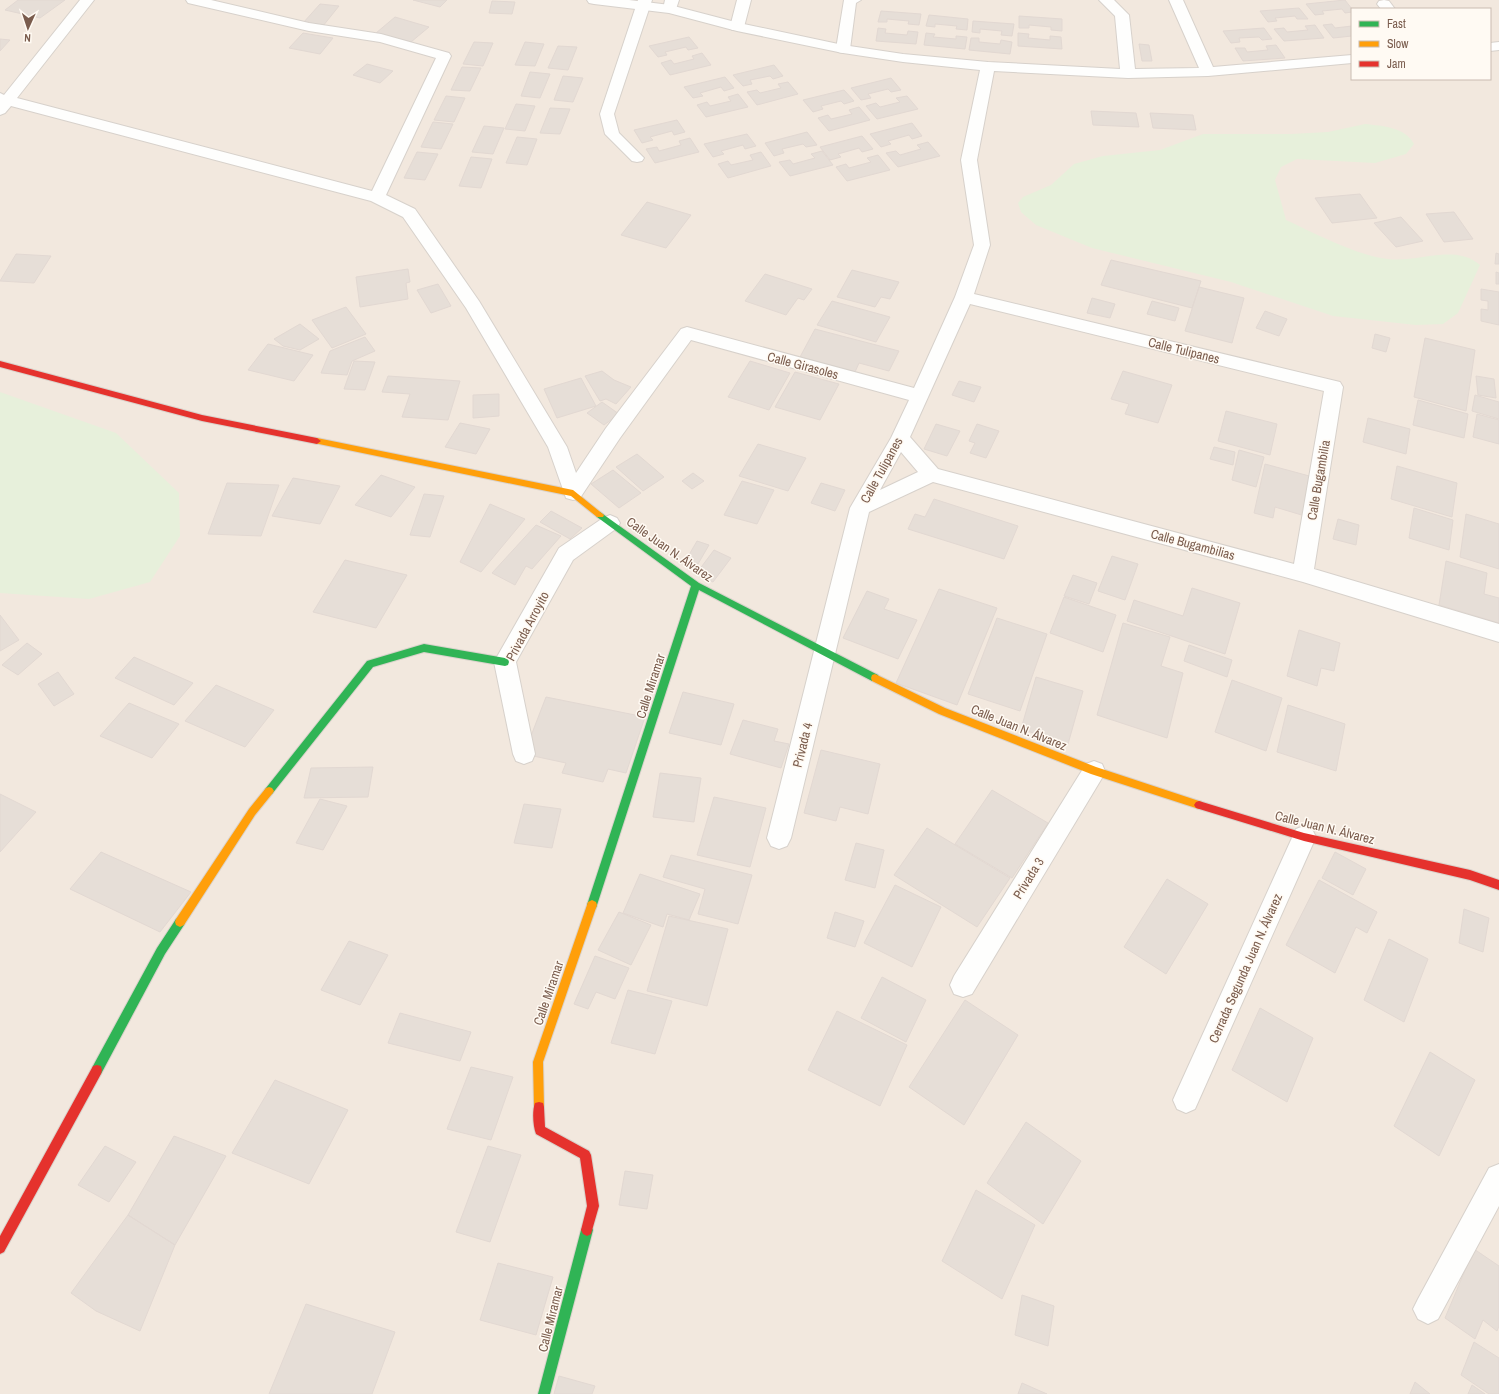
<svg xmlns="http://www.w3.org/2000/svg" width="1499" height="1394" font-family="'Archivo Narrow',sans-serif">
	<rect width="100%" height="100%" fill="#f9f5f0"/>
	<path fill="#f2e8de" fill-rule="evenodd" d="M0,0H1499V1394H0ZM1352,9H1490V79H1352Z"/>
	<path fill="#e7f0db" d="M1365,124C1383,126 1405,127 1414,144L1406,154L1375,163L1297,159L1281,167L1275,180L1286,220C1314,233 1358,256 1388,259C1418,263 1455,243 1480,265L1458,313L1443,324L1416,325L1333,316L1231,282L1092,248L1036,225L1021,212L1018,203L1023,197L1051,185L1074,164L1103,156L1160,150L1203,134H1291L1328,132Z
		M0,392L116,433L179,493L180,536L150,582L89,599L0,593Z"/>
	<path fill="#e6ded7" stroke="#e2d8d2" d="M18,0H65L40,18L5,10Z
		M413,0H447L440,7Z
		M1345,0L1352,9V12L1345,13L1342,9L1322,11L1324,14L1315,15L1306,4Z
		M492,1L515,2L512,14L489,13Z
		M320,4L339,6L323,26L303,23Z
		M1299,8L1308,19H1297L1295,16L1275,18L1277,21L1268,22L1260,11Z
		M881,11L921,14L919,25L908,24L909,21L887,19V22H878Z
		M929,15L968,19L967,30L956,29L957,26L935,24V27L926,26Z
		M1019,16L1062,19V31L1051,30V27L1029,25V28H1019Z
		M395,17L429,27L411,42L376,33Z
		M973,21L1014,24L1012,36L1001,35L1002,31L980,29V33L972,32Z
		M1332,24L1335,28L1352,26V36L1333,38L1323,25Z
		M1315,25L1324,38L1284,41L1274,29L1284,28L1287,32L1308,30L1305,26Z
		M878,28L886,29L885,33L907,35L908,31L918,32L916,44L876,41Z
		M1264,28L1272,39L1262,40L1259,37L1239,38L1240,42L1231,43L1223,31Z
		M303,33L333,38L320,54L289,48Z
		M926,33L935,34L933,37L956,39V36L967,37L965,49L924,45Z
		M1018,33L1029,34L1028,38L1050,40V36L1061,37L1062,49L1018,46Z
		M689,37L698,48L688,50L686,47L665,52L667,55L658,57L649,46Z
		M971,38H979V42L1000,44L1001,40L1012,42L1010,54L969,50Z
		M0,39L10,40L0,51Z
		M474,42L493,43L483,66L463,64Z
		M525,42L544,44L535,66L515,65Z
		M1139,44L1149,45L1152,61H1142Z
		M1276,45L1285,58L1243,61L1235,48H1245L1247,52L1268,50L1266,46Z
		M558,46L577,47L568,70L548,68Z
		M702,53L711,65L670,75L661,63L671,60L674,64L694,59L692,56Z
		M367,64L393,71L380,83L353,75Z
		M774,65L783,76L773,79L770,76L750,80L752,84L743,86L733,75Z
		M462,67L481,68L470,91L451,90Z
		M530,72L550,74L540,98L521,96Z
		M563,76L583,78L573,102L554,100Z
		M725,77L734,88L724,91L721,87L700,93L703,96L693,98L684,87Z
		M891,78L901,90L891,92L888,89L868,94L871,98L861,100L851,88Z
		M788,82L798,94L757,105L747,92L757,90L760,93L781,88L778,84Z
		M844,90L854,101L844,104L841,101L821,106L823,109L813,112L803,100Z
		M738,94L748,107L706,117L697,105L707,102L710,106L731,101L728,97Z
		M446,96L465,98L454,122L434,120Z
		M907,96L918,109L877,119L866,106L876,103L880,107L900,102L896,98Z
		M516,104L535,106L525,131L505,129Z
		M859,107L870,120L829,131L818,118L828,115L831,119L852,114L849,110Z
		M550,108L570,109L560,134L540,133Z
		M1091,111L1136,113L1139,127L1093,125Z
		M1150,113L1193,115L1196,130L1153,128Z
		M677,120L685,132L674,135L672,131L650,137L653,140L642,143L634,130Z
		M433,122L453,124L441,149L421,147Z
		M912,123L922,136L912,139L909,135L888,141L891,144L881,147L870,134Z
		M484,126L504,128L493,154L472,152Z
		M807,132L817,145L806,147L803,144L782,149L784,153L774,156L765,143Z
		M747,134L756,146L745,149L743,145L721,151L724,154L713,157L704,144Z
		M862,136L873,149L862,152L859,148L838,154L841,157L830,160L820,147Z
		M517,137L537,139L527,165L506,163Z
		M690,138L699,152L655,163L646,149L657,147L659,151L681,145L679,141Z
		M928,142L940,156L898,167L886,153L896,151L900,155L921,149L917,145Z
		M822,151L833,165L790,176L779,162L790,160L793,164L815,158L811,154Z
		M417,152L438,154L425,180L404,178Z
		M761,152L771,166L728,178L718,164L728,161L731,165L753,160L750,155Z
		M878,155L890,170L847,181L836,167L846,164L849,168L871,162L867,158Z
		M471,157L492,159L481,188L459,186Z
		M1360,194L1377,218L1332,223L1315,198Z
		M647,202L691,215L666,248L621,235Z
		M1454,212L1473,239L1444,242L1426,214Z
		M1401,217L1423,241L1396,247L1374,223Z
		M1496,253L1499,254V264H1495Z
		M16,254L51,256L34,283L0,281Z
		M1111,260L1201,281L1192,308L1101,285Z
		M408,269L410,282L406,283L408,299L360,307L356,277Z
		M852,270L899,282L890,299L881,297L875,307L837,297Z
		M1496,272L1499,273V284H1496Z
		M765,274L812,289L804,300L798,298L786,315L745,301Z
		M438,284L451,306L431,313L417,290Z
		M1199,287L1244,298L1232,343L1185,331Z
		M1481,289L1499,292V325L1481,321V309L1488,310V301L1481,300Z
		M1092,298L1115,304L1110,318L1087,313Z
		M832,301L890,317L876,342L817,325Z
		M1152,301L1179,308L1175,321L1147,314Z
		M346,307L366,334L332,348L312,320Z
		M1265,311L1287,319L1279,336L1256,328Z
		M300,324L319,339L300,350L283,346L274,339Z
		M815,329L899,351L889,371L859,363L855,372L800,357Z
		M1375,334L1390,338L1386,352L1372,348Z
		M365,337L375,351L352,361L347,375L321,373L330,351Z
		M1425,338L1475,350L1466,411L1414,397Z
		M268,344L313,355L294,381L248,370Z
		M354,361L375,362L365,390L344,389Z
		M750,361L790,373L769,410L728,397Z
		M602,371L614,380L631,387L616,404L606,399L600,401L585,376Z
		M1123,371L1172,385L1158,423L1125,414L1129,404L1111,399Z
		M795,372L839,384L820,420L775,407Z
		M388,376L460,381L448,420L402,417L410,394L382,392Z
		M1476,376L1494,379L1496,398L1478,395Z
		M581,378L596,406L557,418L544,389Z
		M959,381L981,387L974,402L952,395Z
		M499,394V416L473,418V395Z
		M1475,395L1499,402V419L1472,411Z
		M1418,400L1468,414L1464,438L1413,425Z
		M602,402L619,414L604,425L587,413Z
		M1226,411L1277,424L1270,455L1218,441Z
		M1477,414L1499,420V444L1473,437Z
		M1368,418L1410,429L1406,454L1363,442Z
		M460,423L490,429L476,454L445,447Z
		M936,424L960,431L947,456L924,449Z
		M977,424L999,431L986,458L970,453L975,443L969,441Z
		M758,444L806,458L788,491L739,476Z
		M1214,447L1235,452L1233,465L1210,459Z
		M1239,450L1264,457L1256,487L1232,480Z
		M637,454L664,477L643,491L616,467Z
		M1265,464L1313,477L1305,516L1275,507L1273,518L1254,513Z
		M1397,466L1457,483L1452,517L1391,499Z
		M613,470L641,493L619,508L591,484Z
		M693,473L704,481L692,489L682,481Z
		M381,475L415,487L391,517L355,505Z
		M293,478L340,486L320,524L272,516Z
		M742,481L774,490L757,524L724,515Z
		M227,483L279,485L261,536L208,534Z
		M821,483L845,490L835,511L811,503Z
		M424,494L444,496L430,537L410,535Z
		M934,499L1018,526L1004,559L908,529L915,514L925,517Z
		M490,504L525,519L481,572L460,562Z
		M1414,508L1453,520L1449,550L1409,538Z
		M551,511L582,528L570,539L540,522Z
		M1466,514L1499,524V569L1460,557Z
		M1338,519L1359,525L1356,545L1333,539Z
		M536,525L561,536L532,569L526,566L515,585L492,573Z
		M697,541L709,545L698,564L686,560Z
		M714,550L731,558L713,582L696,574Z
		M1112,556L1138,564L1125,600L1098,591Z
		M345,560L407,575L376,628L313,612Z
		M1446,561L1487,573L1484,594L1499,598V623L1439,605Z
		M1073,575L1097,583L1089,604L1064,596Z
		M1192,588L1240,603L1225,654L1127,621L1134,600L1183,616Z
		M939,589L997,608L957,705L896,683Z
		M867,591L889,599L884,609L917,620L898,659L843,638Z
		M1064,597L1116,615L1103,652L1050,633Z
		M0,615L19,640L0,651Z
		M997,618L1047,634L1020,711L968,694Z
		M1123,623L1170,637L1161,666L1183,673L1167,738L1097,715Z
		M1299,630L1340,643L1334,671L1321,668L1317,686L1287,676Z
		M27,643L42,654L18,675L2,665Z
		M1189,645L1232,660L1227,677L1184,661Z
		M134,657L193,683L174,705L115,678Z
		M58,672L74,694L54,706L38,684Z
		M1036,677L1083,691L1068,744L1021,729Z
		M1232,680L1282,698L1266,751L1215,732Z
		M216,685L274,710L245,747L185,721Z
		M683,692L734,704L721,745L669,733Z
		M546,697L645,717L626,773L608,769L603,782L562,773L566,763L524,754Z
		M129,703L179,724L152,758L100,736Z
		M1288,705L1345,724L1336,771L1277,752Z
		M743,720L778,729L774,741L789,744L781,768L730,754Z
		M821,750L880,764L868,814L840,807L836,821L804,813Z
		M373,767L368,797L304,798L311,768Z
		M660,773L701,778L694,822L653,817Z
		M992,790L1048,823L1012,878L955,844Z
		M0,794L36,812L0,852Z
		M714,797L766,808L750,867L697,855Z
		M320,799L347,806L323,850L296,843Z
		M524,804L561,809L552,848L514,843Z
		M927,828L1010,878L977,927L894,875Z
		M856,843L884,850L875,888L845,880Z
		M101,852L191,892L160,932L70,889Z
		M1335,852L1366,869L1353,895L1322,878Z
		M671,855L752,875L738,924L698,914L705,889L663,877Z
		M640,874L700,894L689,920L667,914L663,927L623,913Z
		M1167,879L1208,904L1166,974L1124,947Z
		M1319,880L1377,912L1367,933L1356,927L1335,973L1286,945Z
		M895,885L941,907L912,967L864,943Z
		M1464,909L1489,918L1483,952L1459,943Z
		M619,912L651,925L631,965L598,950Z
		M835,912L864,921L855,947L827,938Z
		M669,916L728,929L707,1006L647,991Z
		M1389,939L1428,959L1404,1022L1364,1000Z
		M349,941L388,955L360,1005L321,990Z
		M595,956L629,968L615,999L596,992L588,1009L574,1004Z
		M882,977L926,1000L906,1042L861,1018Z
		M628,990L672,1001L655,1054L611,1043Z
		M965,1000L1018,1035L964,1125L909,1087Z
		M1260,1008L1313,1038L1287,1102L1232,1070Z
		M837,1011L907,1045L880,1106L808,1070Z
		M400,1013L471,1032L460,1061L388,1043Z
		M1430,1052L1475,1080L1439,1156L1394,1126Z
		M471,1067L513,1077L491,1140L447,1129Z
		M275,1080L348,1110L309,1184L232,1153Z
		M1026,1122L1081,1161L1043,1224L987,1183Z
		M174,1136L226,1156L175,1245L128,1215Z
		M105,1146L136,1162L109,1202L78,1185Z
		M488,1146L521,1155L490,1242L456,1232Z
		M625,1171L653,1175L647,1209L619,1205Z
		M976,1190L1035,1225L1002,1299L942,1261Z
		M128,1215L175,1245L140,1331L96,1311L71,1293Z
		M1474,1249L1499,1266V1326L1497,1331L1483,1320L1475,1339L1445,1318Z
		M498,1263L553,1277L536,1335L480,1320Z
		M1022,1295L1054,1306L1048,1346L1015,1335Z
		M306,1304L395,1332L372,1394H269Z
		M1474,1342L1499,1358V1394H1489L1461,1375Z
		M559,1376L595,1386L592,1394H554Z
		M1415,1382L1430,1394H1410Z
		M1022,1383L1047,1394H1018Z
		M1472,1385L1485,1394H1468Z"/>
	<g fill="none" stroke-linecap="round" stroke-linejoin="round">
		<g stroke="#d7d1cb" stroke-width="2">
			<path id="lane" d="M638,0H652L614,114L619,133L644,158L642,161L637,162L632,161L605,134L600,114Z
				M665,0H679L675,12H665L663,9Z
				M737,0H751L744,27L742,30H732L730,27Z
				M844,0H861L856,3L850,49L848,52L843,53L838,52L836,49Z
				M1384,0L1389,1L1395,9H1381L1377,4L1379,1Z"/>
		</g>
		<g stroke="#d7d1cb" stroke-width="2">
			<path id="street" d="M80,0H94L17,98L372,191L436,58L380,42L309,31L188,3L186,0H211L309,23L381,34L449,53L451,56L386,195L415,209L479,301L567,447L576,473L606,428L681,329L687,327L914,388L955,297L974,245L961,160L980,70L903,62L843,53L737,31L669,13L594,4L589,3L587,0H629L670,5L739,23L843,45L903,54L988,62L1120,69L1115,16L1099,0H1114L1129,15L1135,69L1199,68L1169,0H1183L1213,67L1352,55V63L1208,76L1128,78L994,71L977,160L990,245L974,294L1340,382L1343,387L1314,569L1499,624V642L1303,582L933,482L869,512L791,838L787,846L779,849L771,846L767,838L850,508L891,438L909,400L691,340L620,438L580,498L573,500L566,498L548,447L466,308L403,217L371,201L11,106L5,113L0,115V93L4,95ZM970,304L1324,391L1294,564L938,469L910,437ZM901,452L918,472L880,490Z
				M1499,42V50L1490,51V43Z
				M610,515L617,518L620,523L617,528L573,560L516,662L535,754L532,761L524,764L516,761L513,754L494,662L559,548L603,518Z
				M1094,761L1102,764L1105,771L1102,778L972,994L963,997L954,994L950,985L954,976L1086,764Z
				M1304,826L1312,829L1316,837L1195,1109L1186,1113L1177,1109L1173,1100L1177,1091L1296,829Z
				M1499,1164V1206L1438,1319L1428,1324L1418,1319L1413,1309L1418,1299L1489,1168Z"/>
		</g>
		<g stroke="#d9d2cb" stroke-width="2">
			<path id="fast" d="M600,512L699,583L878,675L879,678L878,681H872L699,590L597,905L596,908L592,910L588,908L587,905L691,586L597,517L596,515L597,513Z
				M424,644L505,658L508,659L509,662L508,665L505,666L424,652L373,667L272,794L269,795L266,794L264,791L266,788L367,661Z
				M180,917L184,919L185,922L184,925L165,954L101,1074L97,1075L93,1074L92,1070L93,1066L157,948L176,919Z
				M587,1224L591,1226L593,1230L550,1394H538L581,1230L583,1226Z"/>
		</g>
		<g stroke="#d9d2cb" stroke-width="2">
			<path id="slow" d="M317,438L573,490L604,515L603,517H597L571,496L314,443L313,441L314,439Z
				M875,674L945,708L1096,767L1199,801L1202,802L1204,805L1202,808L1199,809L1091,774L939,714L872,681L871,678L872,675Z
				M269,787L272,788L274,791L272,794L255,815L184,925L180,927L176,925L175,922L176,919L249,809L266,788Z
				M592,900L596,902L597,905L543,1062L544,1107L543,1111L539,1112L535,1111L534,1107L533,1062L587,905L588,902Z"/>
		</g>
		<g stroke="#d9d2cb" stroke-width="2">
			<path id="jam" d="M0,361L202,415L317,438L321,441L317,444L202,421L0,367Z
				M1199,801L1304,833L1470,870L1499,880V890L1470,880L1304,841L1196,808L1194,805L1196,802Z
				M97,1065L101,1066L102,1070L101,1074L4,1252L0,1254V1236L93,1066Z
				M539,1102L543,1103L544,1107L545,1127L589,1151L591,1155L599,1206L591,1234L587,1236L583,1234L581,1230L587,1206L580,1158L536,1134C533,1126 532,1111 535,1103Z"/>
		</g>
		<use href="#lane" fill="#fefefd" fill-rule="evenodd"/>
		<use href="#street" fill="#fefefd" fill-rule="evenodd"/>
		<use href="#fast" fill="#30b455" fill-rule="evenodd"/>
		<use href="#slow" fill="#ff9f0a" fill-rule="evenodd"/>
		<use href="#jam" fill="#e5322d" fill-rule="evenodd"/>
	</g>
	<g text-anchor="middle" stroke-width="3" stroke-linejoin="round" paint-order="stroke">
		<g font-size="13" fill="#7a5c4d" stroke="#fffaf3">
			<text transform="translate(1184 350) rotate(14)" y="5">Calle Tulipanes</text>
			<text transform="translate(803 365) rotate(15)" y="5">Calle Girasoles</text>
			<text transform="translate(881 470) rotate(-61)" y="5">Calle Tulipanes</text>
			<text transform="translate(1318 480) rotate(-80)" y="5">Calle Bugambilia</text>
			<text transform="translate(1193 544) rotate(15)" y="5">Calle Bugambilias</text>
			<text transform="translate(670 549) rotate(35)" y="5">Calle Juan N. Álvarez</text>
			<text transform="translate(527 626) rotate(-62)" y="5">Privada Arroyito</text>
			<text transform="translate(650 686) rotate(-72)" y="5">Calle Miramar</text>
			<text transform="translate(1019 727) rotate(22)" y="5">Calle Juan N. Álvarez</text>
			<text transform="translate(802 745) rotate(-76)" y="5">Privada 4</text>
			<text transform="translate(1325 827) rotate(14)" y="5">Calle Juan N. Álvarez</text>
			<text transform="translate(1028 878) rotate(-58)" y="5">Privada 3</text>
			<text transform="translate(1245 968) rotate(-66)" y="5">Cerrada Segunda Juan N. Álvarez</text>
			<text transform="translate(548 993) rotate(-71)" y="5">Calle Miramar</text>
			<text transform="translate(550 1319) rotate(-76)" y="5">Calle Miramar</text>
		</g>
	</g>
	<rect x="1351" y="8" width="140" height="72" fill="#fffaf3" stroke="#cabbb1"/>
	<rect x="1359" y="21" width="20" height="6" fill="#30b455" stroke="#cabbb1"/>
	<text x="1387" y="28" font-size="12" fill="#7a5c4d">Fast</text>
	<rect x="1359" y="41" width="20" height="6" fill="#ff9f0a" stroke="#cabbb1"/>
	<text x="1387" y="48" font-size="12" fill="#7a5c4d">Slow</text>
	<rect x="1359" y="61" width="20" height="6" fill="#e5322d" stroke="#cabbb1"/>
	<text x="1387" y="68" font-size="12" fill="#7a5c4d">Jam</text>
	<g transform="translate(28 28) rotate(183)" stroke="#fffaf3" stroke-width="3" paint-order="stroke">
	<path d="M0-3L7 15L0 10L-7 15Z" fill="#7a5c4d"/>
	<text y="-6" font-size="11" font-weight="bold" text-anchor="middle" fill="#7a5c4d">N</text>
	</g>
</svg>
